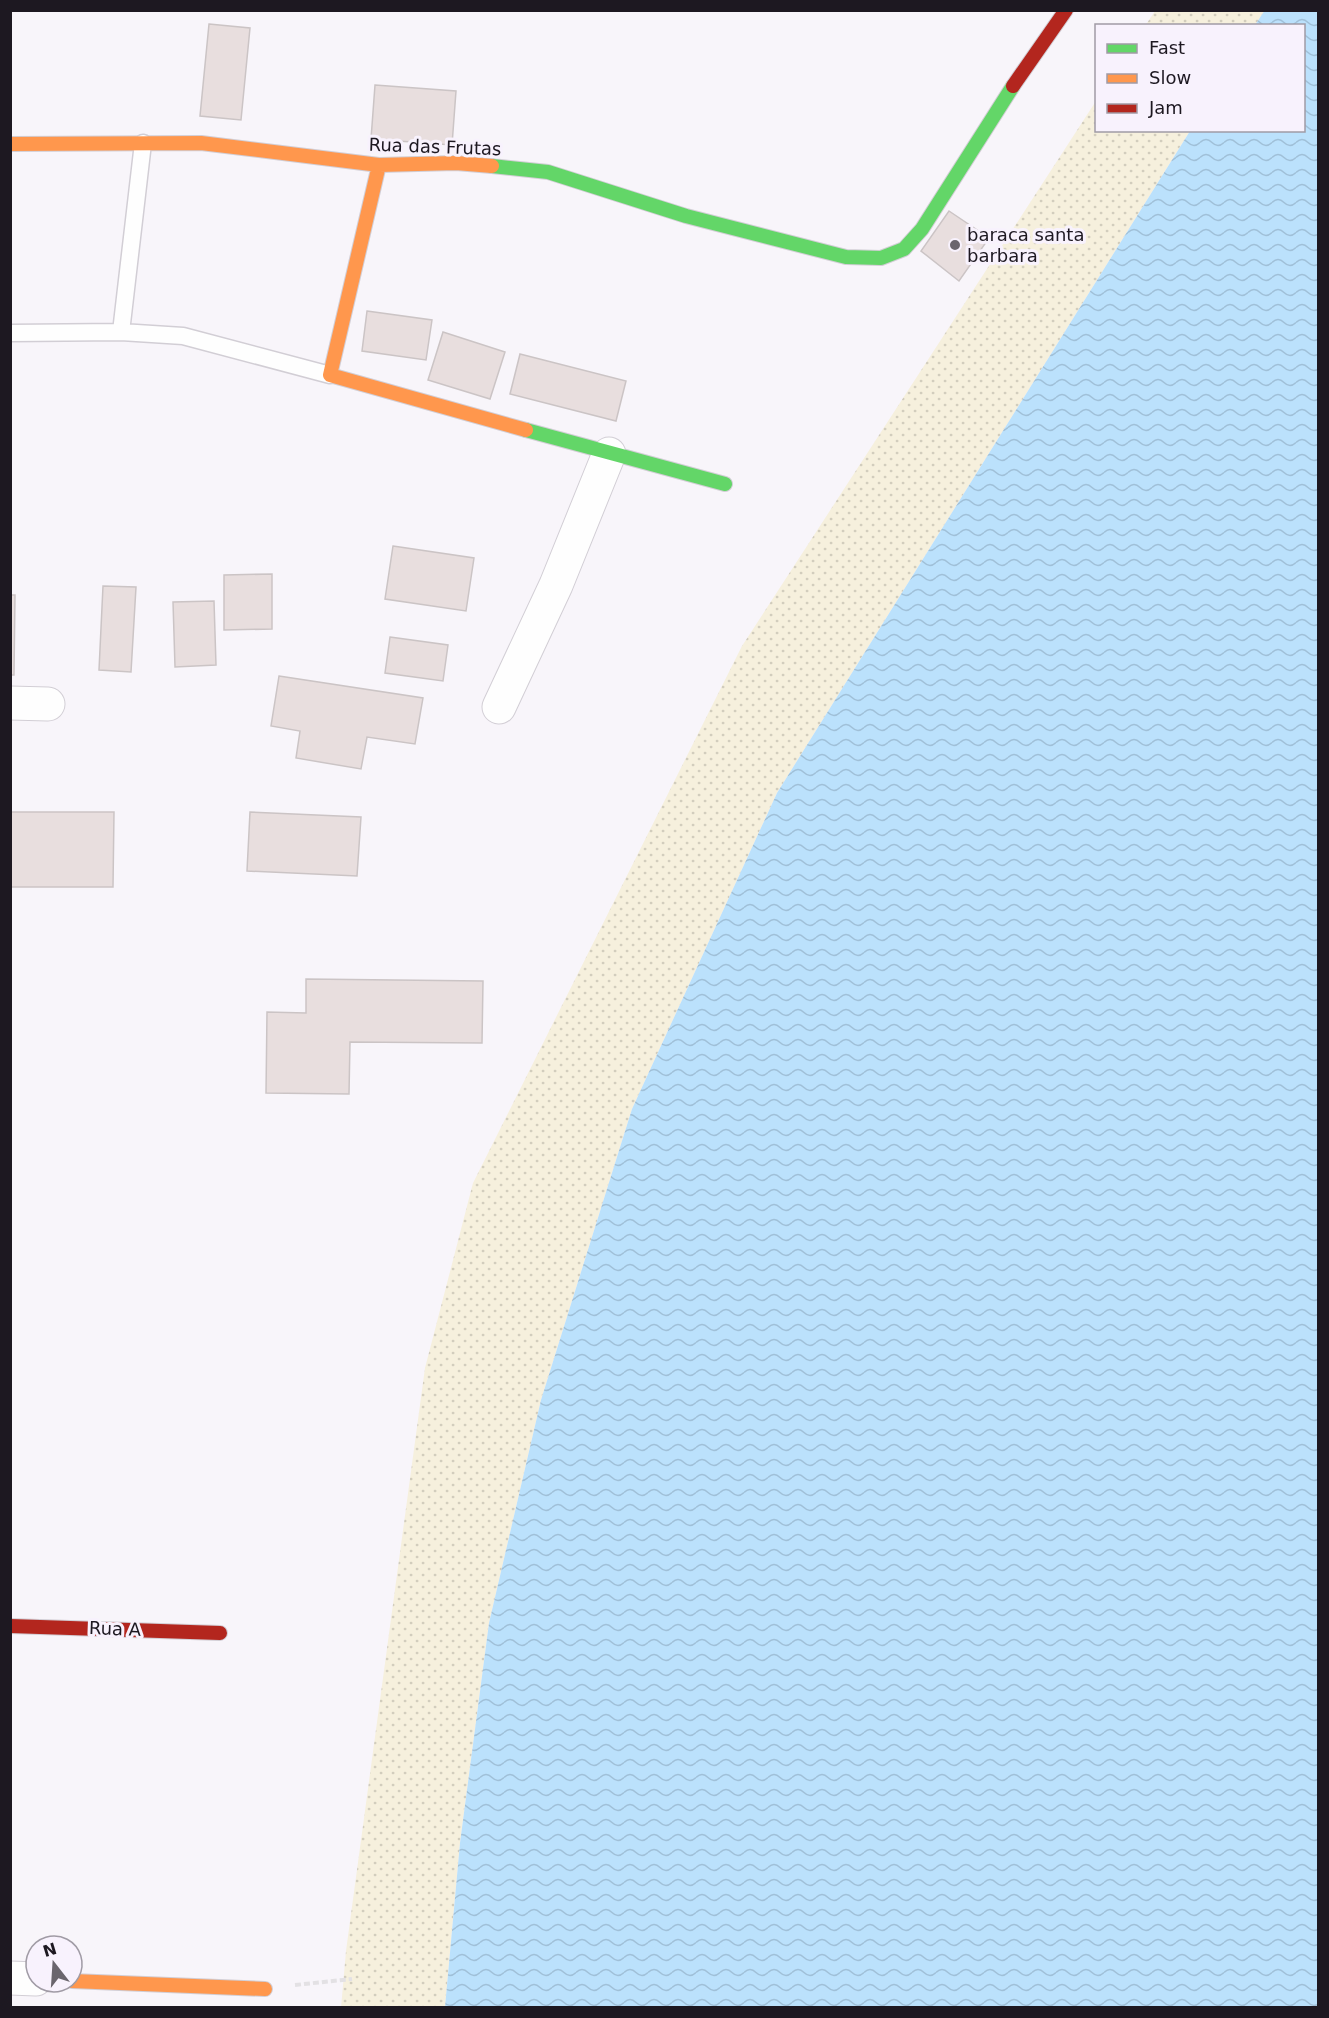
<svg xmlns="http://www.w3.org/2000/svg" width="1329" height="2018" font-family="'DejaVu Sans',sans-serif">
	<defs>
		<pattern id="sand-dots" width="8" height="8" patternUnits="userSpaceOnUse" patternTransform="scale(1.5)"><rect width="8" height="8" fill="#f6f0dd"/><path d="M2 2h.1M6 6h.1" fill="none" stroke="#d2cdbd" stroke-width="1.8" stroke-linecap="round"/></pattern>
		<pattern id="water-waves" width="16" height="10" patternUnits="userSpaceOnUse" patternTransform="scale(1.5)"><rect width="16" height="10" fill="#bbe1fc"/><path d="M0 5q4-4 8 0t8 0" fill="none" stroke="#a0c0d8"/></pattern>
	</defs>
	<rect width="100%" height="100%" fill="#f8f5fa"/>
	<path fill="url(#sand-dots)" d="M1155,11H1265L1255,25L1145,26Z
		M1096,101V130L1190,131L777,793L632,1109L541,1400L489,1623L460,1843L445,2007L341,2008L346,1951L425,1368L473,1183L742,646Z"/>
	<path fill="url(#water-waves)" d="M1265,10L1318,11V2007H445L460,1843L489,1623L541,1400L632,1109L777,793L1190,131L1304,130V26L1255,25Z"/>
	<path fill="#e8dede" stroke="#cbc4c5" stroke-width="1.5" d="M209,24L250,28L241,120L200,116Z
		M375,85L456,91L452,145L371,139Z
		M949,211L989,238L959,281L921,251Z
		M367,311L432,320L426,360L362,351Z
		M443,332L505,352L490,399L428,380Z
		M520,354L626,381L616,421L510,394Z
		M393,546L474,558L466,611L385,599Z
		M272,574V629L224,630V575Z
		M103,586L136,587L131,672L99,670Z
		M10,595H15L14,675H10Z
		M214,601L216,665L175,667L173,602Z
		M390,637L448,645L443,681L385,673Z
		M279,676L423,698L415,744L367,737L361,769L296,758L300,731L271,726Z
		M10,812H114L113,887H10Z
		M250,812L361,817L357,876L247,871Z
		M306,979L483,981L482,1043L350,1042L349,1094L266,1093L267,1012L306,1013Z"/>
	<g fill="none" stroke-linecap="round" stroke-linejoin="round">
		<g stroke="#d2ced5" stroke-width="19">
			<path id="lane" d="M121,332L143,143
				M10,333L121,332L183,336L330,375"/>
		</g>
		<g stroke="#d2ced5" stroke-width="35">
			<path id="street" d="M10,703L48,704
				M499,707L556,585L609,454
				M10,1978L36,1979"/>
		</g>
		<g stroke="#d2ced5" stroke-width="16">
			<path id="fast" d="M492,166L548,172L686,216L846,257L881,258L904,249L922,229L1013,86
				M526,430L725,484"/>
		</g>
		<g stroke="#d2ced5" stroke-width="16">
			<path id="slow" d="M10,144L201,143L379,165L456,163L492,166
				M379,165L330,375L526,430
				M72,1981L265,1989"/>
		</g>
		<g stroke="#d2ced5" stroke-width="16">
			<path id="jam" d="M1013,86L1066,10
				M10,1626L220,1633"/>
		</g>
		<path stroke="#e3e1e4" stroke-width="4" stroke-dasharray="6 3" stroke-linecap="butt" d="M295,1985L352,1979"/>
		<use href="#lane" stroke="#fefefe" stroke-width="16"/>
		<use href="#street" stroke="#fefefe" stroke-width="33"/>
		<use href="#fast" stroke="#63d668" stroke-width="14"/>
		<use href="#slow" stroke="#ff974d" stroke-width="14"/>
		<use href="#jam" stroke="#b3261e" stroke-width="14"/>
	</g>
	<circle fill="#6a656d" stroke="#f8f2fd" stroke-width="2" cx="955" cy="245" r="6"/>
	<g text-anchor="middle" stroke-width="6" stroke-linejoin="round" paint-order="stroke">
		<g font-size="18" fill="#1d1821" stroke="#f8f2fd">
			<text transform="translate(435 147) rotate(2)" y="6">Rua das Frutas</text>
			<text transform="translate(115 1629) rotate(2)" y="6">Rua A</text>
		</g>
		<g font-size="18" fill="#1d1821" stroke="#f8f2fd" text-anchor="start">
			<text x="967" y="241">baraca santa<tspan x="967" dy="21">barbara</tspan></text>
		</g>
	</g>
	<rect width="1329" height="2018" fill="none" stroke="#1d1821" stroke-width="24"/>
	<rect x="1095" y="24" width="210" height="108" fill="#f8f2fd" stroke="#a09ba5" stroke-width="1.5"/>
	<rect x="1107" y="44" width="30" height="9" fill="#63d668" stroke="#a09ba5" stroke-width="1.5"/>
	<text x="1149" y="54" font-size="18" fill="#1d1821">Fast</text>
	<rect x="1107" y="74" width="30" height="9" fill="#ff974d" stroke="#a09ba5" stroke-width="1.5"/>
	<text x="1149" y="84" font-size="18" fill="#1d1821">Slow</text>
	<rect x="1107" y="104" width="30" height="9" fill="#b3261e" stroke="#a09ba5" stroke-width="1.5"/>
	<text x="1149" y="114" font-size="18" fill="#1d1821">Jam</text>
	<g transform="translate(54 1964) rotate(343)"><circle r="28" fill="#f8f2fd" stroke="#a09ba5" stroke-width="1.5"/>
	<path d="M0-4.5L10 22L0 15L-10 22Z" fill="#6a656d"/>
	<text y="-9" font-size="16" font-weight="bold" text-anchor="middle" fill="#1d1821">N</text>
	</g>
</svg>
